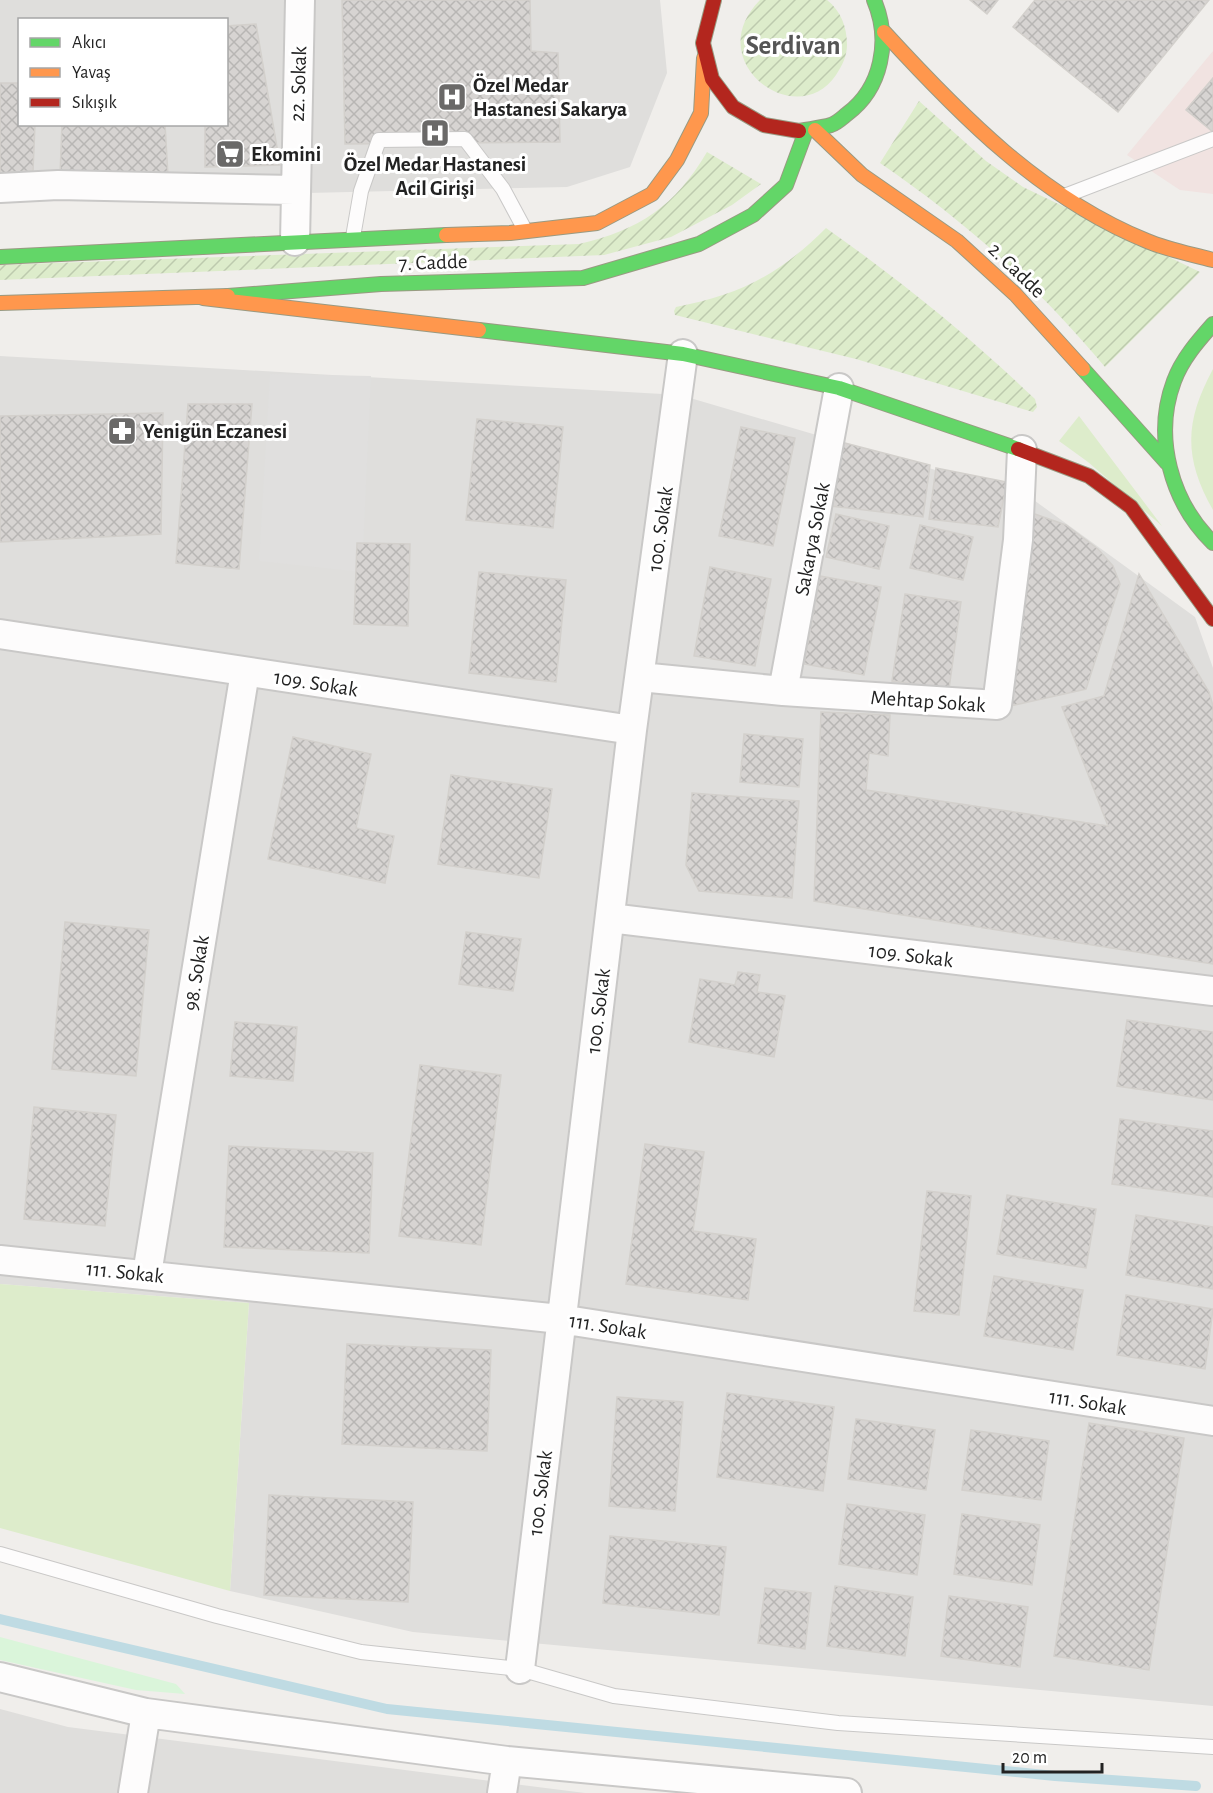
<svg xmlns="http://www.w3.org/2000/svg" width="1213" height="1793" font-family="'Alegreya Sans',sans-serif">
	<defs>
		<pattern id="garden-furrows" width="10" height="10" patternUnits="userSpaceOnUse" patternTransform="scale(1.5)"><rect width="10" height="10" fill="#ddeccb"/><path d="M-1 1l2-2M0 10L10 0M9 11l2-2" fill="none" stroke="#bdcaae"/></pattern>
		<pattern id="building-cross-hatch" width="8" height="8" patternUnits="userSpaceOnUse" patternTransform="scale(1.5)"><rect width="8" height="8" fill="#d7d4d2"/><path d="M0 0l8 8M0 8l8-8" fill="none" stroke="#b8b6b4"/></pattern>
	</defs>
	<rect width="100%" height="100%" fill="#f0eeeb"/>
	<path fill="#dfdedc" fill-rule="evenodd" d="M0,0H660L667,73L630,167L567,187L0,200ZM20,20H226V124H20Z
		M0,356L680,395L1031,498L1195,617L1213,668V1706L413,1632L230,1591L249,1303L0,1284Z
		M0,1709L68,1727L585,1793H0Z"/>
	<path fill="#f1e3e1" d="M1213,51V194L1180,190L1127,155Z"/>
	<path fill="#ddeccb" d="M1213,369V510C1183,457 1185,421 1213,369Z
		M1079,416L1162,526L1088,462L1059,441Z
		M0,1284L249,1303L230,1591L0,1528Z"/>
	<path fill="#daf5da" d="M0,1637L176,1684L185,1694L136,1690L0,1660Z"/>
	<path fill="url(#garden-furrows)" d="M760,0H827C841,11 847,27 847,45C847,56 842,66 836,75C797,133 699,62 760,0Z
		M919,101L986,161L1023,187L1200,272L1105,367C1036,285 969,224 880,163Z
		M707,152L761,184L732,205L671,237L604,255L0,280V265L579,244C640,230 675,206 707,152Z
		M826,228C900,280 969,336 1035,399L1037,407L1033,412L856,359L675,315L674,311L676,307C740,295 780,274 826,228Z"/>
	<path fill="#e0dfde" d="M270,374L371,376L362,572L259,561Z"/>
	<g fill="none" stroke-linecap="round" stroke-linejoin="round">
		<path stroke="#bfdbe3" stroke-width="10" d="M0,1619L387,1709L1055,1776L1196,1786"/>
	</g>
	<path fill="url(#building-cross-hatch)" stroke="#d3d0cc" stroke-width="1.5" d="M342,0H530L531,51L558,53L560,142L345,144Z
		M970,0H998L987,14Z
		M1035,0H1209L1118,112L1013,27Z
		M256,24L280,165L205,167V124H226V26Z
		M1213,78V132L1186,110Z
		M0,83H20V124H35L33,171L0,173Z
		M62,124H165L168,176H60Z
		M188,404H252L239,569L176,563Z
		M163,413L161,534L0,542V416Z
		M477,419L563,427L553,528L466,520Z
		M741,427L795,438L773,546L719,536Z
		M841,442L930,465L923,517L831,506Z
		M936,468L1007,482L998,527L929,519Z
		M1032,513L1066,525L1098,549L1113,566L1120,584L1086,689L1006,707Z
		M836,514L889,526L879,569L826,557Z
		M920,525L973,537L963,580L910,568Z
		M357,543L410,544L408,626L354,624Z
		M710,567L771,579L755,666L694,656Z
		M479,572L566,580L556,682L469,673Z
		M1139,574L1209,692L1213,706V964L814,901L821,712L890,715L888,756L869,753L866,790L1108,826L1062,707L1104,696Z
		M820,576L881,587L864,675L804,664Z
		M905,594L961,602L949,689L892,681Z
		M744,734L803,739L799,787L740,782Z
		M293,737L371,754L356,828L394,836L385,883L268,859Z
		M451,775L552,789L539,878L438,864Z
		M692,793L799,801L792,898L699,891L686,865Z
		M65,922L149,930L136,1076L52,1069Z
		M466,932L521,939L513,991L459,984Z
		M738,972L760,975L757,992L785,996L774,1057L689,1042L700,979L735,985Z
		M1127,1020L1213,1032V1100L1117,1086Z
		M235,1022L297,1027L293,1081L230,1076Z
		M420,1065L501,1075L481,1245L399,1236Z
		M34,1107L116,1115L105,1226L24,1219Z
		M1120,1119L1213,1131V1197L1112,1184Z
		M645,1144L704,1152L693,1231L756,1239L748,1300L626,1284Z
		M229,1146L373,1153L369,1253L224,1247Z
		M927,1191L971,1196L959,1315L914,1311Z
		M1007,1195L1096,1209L1086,1268L997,1254Z
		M1136,1215L1213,1227V1289L1126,1275Z
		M994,1276L1083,1290L1073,1350L984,1336Z
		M1126,1295L1213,1309L1205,1369L1117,1355Z
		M347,1344L491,1350L487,1451L342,1444Z
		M727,1393L834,1407L823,1491L717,1477Z
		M617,1397L683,1402L675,1511L609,1506Z
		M856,1419L935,1430L926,1490L848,1479Z
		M1089,1423L1184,1438L1149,1670L1054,1656Z
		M971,1430L1049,1441L1041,1500L962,1490Z
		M269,1495L413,1502L408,1602L264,1595Z
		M847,1504L925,1515L917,1575L839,1564Z
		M962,1514L1040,1525L1032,1585L954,1574Z
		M610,1536L726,1547L719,1615L603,1603Z
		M835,1586L913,1597L905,1656L827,1646Z
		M765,1588L811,1593L805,1649L758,1643Z
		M949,1596L1028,1607L1020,1667L941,1656Z"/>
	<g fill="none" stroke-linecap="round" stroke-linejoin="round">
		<g stroke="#c9c8c7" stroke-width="16">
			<path id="lane" d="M1067,195L1213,139
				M353,237L361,191L379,140L465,139L503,189L525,230
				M0,1554L217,1616L361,1652L520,1669L614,1696L838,1723L1213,1747"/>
		</g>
		<g stroke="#c9c8c7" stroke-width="32">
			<path id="street" d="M0,188L58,185L294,190
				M295,241L300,0
				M0,634L632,730
				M640,677L783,691L997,705L1018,540L1022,450
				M783,691L839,388
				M610,918L1213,991
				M0,1260L560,1319L1213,1421
				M147,1274L245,672
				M520,1669L632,730L683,354
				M0,1677L146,1713L507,1761L847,1793
				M133,1793L146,1713
				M502,1793L507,1761"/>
		</g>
		<g stroke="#999a82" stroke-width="16">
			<path id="fast" d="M799,131C809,129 821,128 831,125C837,123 842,118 847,114C882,88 891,40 874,0
				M0,257L446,235
				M228,296L381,284L583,278L699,244L753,215L786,185L806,131
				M1213,324C1198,341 1182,359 1174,381C1153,437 1171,502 1213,543
				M479,330L683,354L839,388L1018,449
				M1083,369L1167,463"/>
		</g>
		<g stroke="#999a82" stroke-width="16">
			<path id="slow" d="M884,32C960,115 1041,198 1147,241C1168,250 1191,254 1213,260
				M815,130L862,175L957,241L1015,294L1083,369
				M446,235L510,233L597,223L652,194L677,160L701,113L704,58
				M203,298L479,330
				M0,303L228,296"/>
		</g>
		<g stroke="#999a82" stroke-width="16">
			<path id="jam" d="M714,0L703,43L712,79L733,107L764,125L799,131
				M1018,449L1089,476L1131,507L1213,619"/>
		</g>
		<use href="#lane" stroke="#fdfcfc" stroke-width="14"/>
		<use href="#street" stroke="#fdfcfc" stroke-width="28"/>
		<use href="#fast" stroke="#63d668" stroke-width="14"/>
		<use href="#slow" stroke="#ff974d" stroke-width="14"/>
		<use href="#jam" stroke="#b3261e" stroke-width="14"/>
	</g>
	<defs>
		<g id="hospital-square" transform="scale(1.5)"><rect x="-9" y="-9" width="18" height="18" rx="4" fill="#6a6968" stroke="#fff"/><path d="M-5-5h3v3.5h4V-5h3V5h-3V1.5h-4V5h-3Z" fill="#fff"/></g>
		<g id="supermarket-square" transform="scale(1.5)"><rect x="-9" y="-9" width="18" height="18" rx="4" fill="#6a6968" stroke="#fff"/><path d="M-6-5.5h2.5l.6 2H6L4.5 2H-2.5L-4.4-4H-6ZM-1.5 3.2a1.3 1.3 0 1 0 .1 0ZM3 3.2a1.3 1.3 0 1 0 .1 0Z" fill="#fff"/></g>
		<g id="pharmacy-square" transform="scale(1.5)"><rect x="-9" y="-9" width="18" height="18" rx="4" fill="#6a6968" stroke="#fff"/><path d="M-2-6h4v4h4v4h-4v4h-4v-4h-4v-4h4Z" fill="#fff"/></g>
	</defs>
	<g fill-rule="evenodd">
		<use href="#hospital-square" x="452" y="97"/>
		<use href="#hospital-square" x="435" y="133"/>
		<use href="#supermarket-square" x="230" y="154"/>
		<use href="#pharmacy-square" x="122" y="431"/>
	</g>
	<g text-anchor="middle" stroke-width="6" stroke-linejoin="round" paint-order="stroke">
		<g font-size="21" fill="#222" stroke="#fff">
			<text transform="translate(298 84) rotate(-88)" y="7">22. Sokak</text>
			<text transform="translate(433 262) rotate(-2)" y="7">7. Cadde</text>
			<text transform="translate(1017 270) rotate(44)" y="7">2. Cadde</text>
			<text transform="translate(660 529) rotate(-82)" y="7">100. Sokak</text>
			<text transform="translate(812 539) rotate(-79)" y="7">Sakarya Sokak</text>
			<text transform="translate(316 683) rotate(9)" y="7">109. Sokak</text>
			<text transform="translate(928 701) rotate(4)" y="7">Mehtap Sokak</text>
			<text transform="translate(911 955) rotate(7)" y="7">109. Sokak</text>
			<text transform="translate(196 973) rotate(-81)" y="7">98. Sokak</text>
			<text transform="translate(598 1011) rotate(-83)" y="7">100. Sokak</text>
			<text transform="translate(125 1272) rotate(6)" y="7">111. Sokak</text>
			<text transform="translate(608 1326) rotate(9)" y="7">111. Sokak</text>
			<text transform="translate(1088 1402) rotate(9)" y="7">111. Sokak</text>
			<text transform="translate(540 1493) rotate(-83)" y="7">100. Sokak</text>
		</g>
		<g font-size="21" font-weight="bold" fill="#222" stroke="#fff" text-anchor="start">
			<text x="473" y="92">Özel Medar<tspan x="473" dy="24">Hastanesi Sakarya</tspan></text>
			<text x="251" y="161">Ekomini</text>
			<text x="435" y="171" text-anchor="middle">Özel Medar Hastanesi<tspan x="435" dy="24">Acil Girişi</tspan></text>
			<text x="143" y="438">Yenigün Eczanesi</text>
		</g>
		<g font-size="27" font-weight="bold" fill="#555" stroke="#fff">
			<text x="793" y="54">Serdivan</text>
		</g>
	</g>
	<rect x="18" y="18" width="210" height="108" fill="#ffffff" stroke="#a7a7a7" stroke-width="1.5"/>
	<rect x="30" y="38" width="30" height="9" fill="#63d668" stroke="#a7a7a7" stroke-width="1.5"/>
	<text x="72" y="48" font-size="18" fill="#222222">Akıcı</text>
	<rect x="30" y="68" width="30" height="9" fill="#ff974d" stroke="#a7a7a7" stroke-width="1.5"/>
	<text x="72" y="78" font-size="18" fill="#222222">Yavaş</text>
	<rect x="30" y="98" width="30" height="9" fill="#b3261e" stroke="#a7a7a7" stroke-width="1.5"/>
	<text x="72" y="108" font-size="18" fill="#222222">Sıkışık</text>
	<path d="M1003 1763v9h99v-9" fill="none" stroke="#222222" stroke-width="3"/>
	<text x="1012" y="1763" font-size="18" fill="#222222" stroke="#ffffff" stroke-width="4.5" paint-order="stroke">20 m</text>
</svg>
